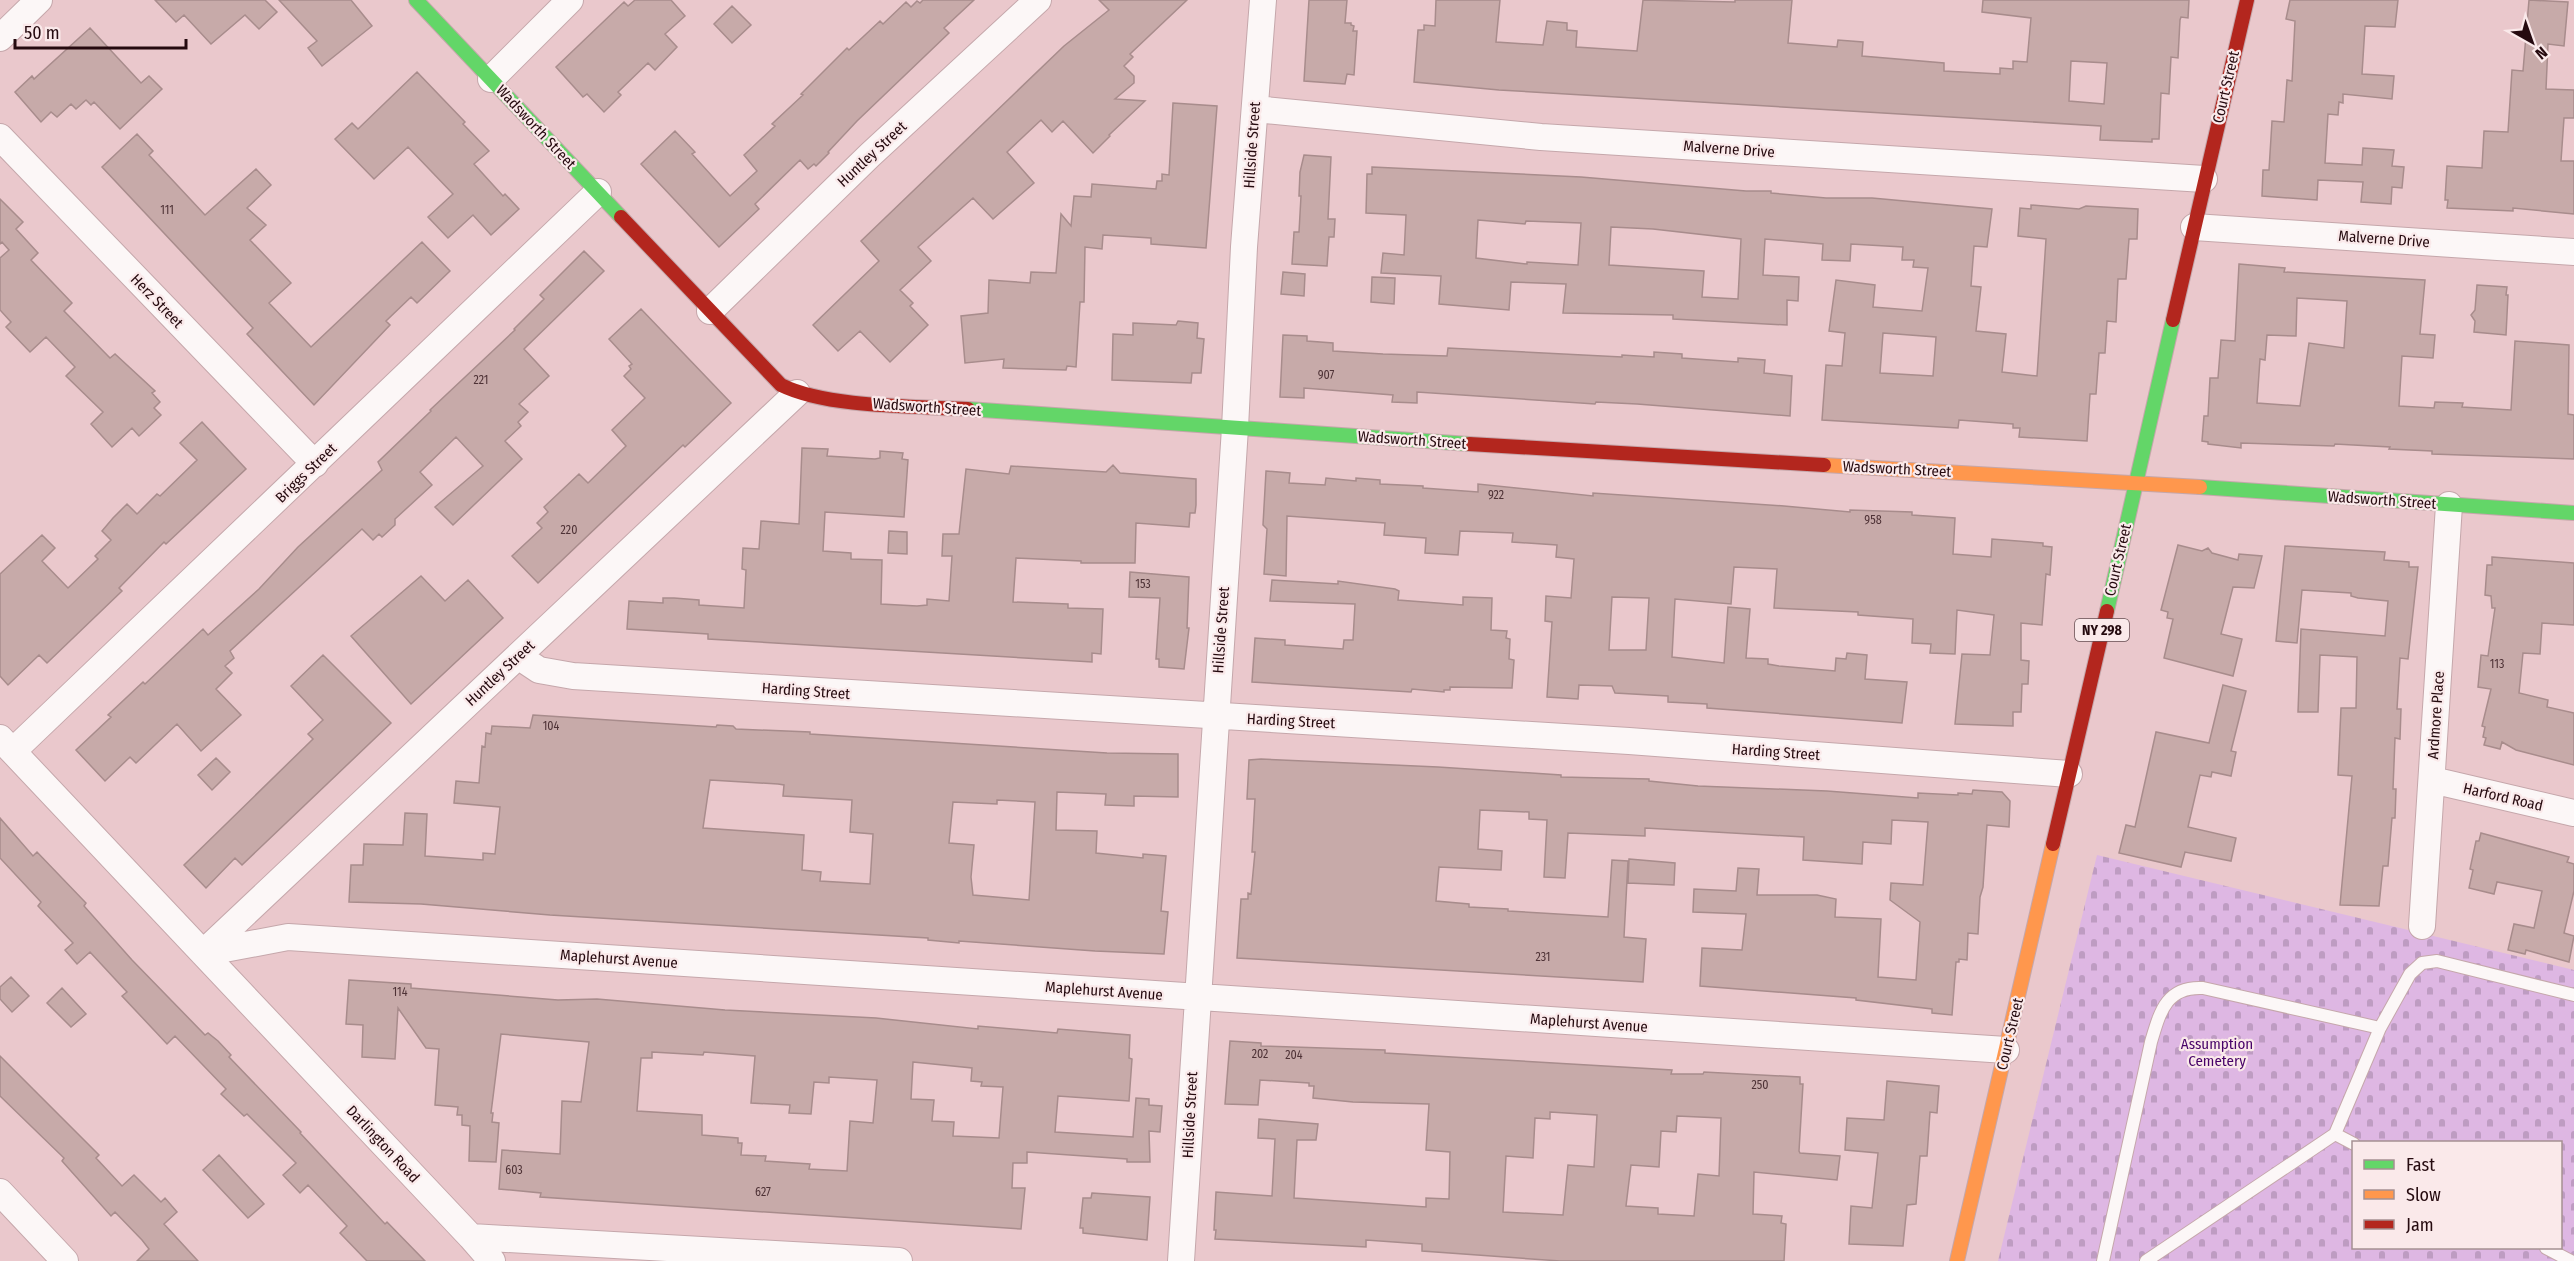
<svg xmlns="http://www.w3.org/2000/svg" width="2574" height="1261" font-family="'Fira Sans Condensed',sans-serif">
	<defs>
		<pattern id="cemetery-stones" width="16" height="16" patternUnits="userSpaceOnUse" patternTransform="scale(1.5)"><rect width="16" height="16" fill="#deb7e3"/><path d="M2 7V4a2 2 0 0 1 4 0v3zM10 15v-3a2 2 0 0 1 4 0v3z" fill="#be9cc2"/></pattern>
	</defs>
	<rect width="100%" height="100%" fill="#eac8cc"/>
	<path fill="url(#cemetery-stones)" fill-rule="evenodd" d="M2097,855L2574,970V1261H1998ZM2354,1142H2560V1248H2354Z"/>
	<path fill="#c7aaa9" stroke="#a88c8c" stroke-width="1.5" fill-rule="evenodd" d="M155,0H265L277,12L259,29L245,15L211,44L184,15L176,22Z
		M279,0H351L372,26L322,66L308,48L317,41Z
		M635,0H671L685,16L665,34L677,47L655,70L648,63L618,92L621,95L604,112L587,94L583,97L556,67L624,2L628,6Z
		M923,0H974L944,28L949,33L857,121L828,152L829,153L816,166L814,164L808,169L800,160L755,204L759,209L719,247L641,164L675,131L695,152L692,154L730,196L757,171L744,155L775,126L772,124L803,95L801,94L847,48L849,50L880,21L883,24L906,2L911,7L917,1L920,3Z
		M1099,0H1187L1130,54L1133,57L1124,66L1134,76V83L1115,99L1145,101L1109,135L1110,136L1093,153L1063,121L1052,132L1041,120L1007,152L1034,183L993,219L973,198L918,247L931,261L900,290L913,303L910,306L928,325L890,362L860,331L838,351L813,325L879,261L861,241L1064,46L1109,10Z
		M1309,0H1347L1345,23H1351V25L1354,26L1353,31H1357L1354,75L1347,74L1345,84L1304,81Z
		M1436,0H1500L1496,42L1543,45L1547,21L1567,23V30L1577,31L1576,47L1637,51L1643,0L1735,2V0H1792L1788,43L1837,47L1838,40L1863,42L1862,56L1944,63V71L2000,74V68L2013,69V61L2027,62L2031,18L1982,12L1983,0H2189L2188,18L2181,17L2180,20L2178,58L2171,57L2169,94L2161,93L2159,139H2152V142L2100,140L2101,126L1499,90L1414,82L1418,30H1424V25L1435,26ZM2071,61L2107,63L2104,104L2069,101Z
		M2290,0H2398L2395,27L2365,26L2362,74L2394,76L2392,99L2343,94V103L2339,102L2338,115L2328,114L2325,163L2362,165L2363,148L2394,150L2392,166L2404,167L2402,188L2392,187L2391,204L2361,202L2363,182L2318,180L2317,200L2262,196L2263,170H2269L2272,121L2284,122L2287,80L2292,81L2295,21L2286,19Z
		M2529,0L2568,2L2564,46L2548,44L2546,89L2574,90V118H2564L2561,161H2574V214L2513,208V211L2447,208L2448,200H2445L2447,166L2482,168L2484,131L2508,132L2512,70L2523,71Z
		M732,6L751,25L732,43L714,24Z
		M90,28L141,83L149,76L162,89L120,129L94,102L91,105L86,100L76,109L71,104L57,117L51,112L41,122L15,92L32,76L34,79Z
		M417,72L465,122L463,124L489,151L474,164L503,196L505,194L519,209L491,235L473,215L448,238L428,217L453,194L408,147L374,179L335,139L352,123L358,129Z
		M1173,103L1217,106L1206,248L1151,244V238L1103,235L1102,249L1085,247L1084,302H1080L1076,367L1067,366L1066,370L1003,368L1004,359L965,363L961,316L988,313L989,280L1030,283L1031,272L1056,273L1061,214L1071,226L1074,196L1091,197L1092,184L1156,189L1157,181H1162V174L1169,175Z
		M137,134L153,151L149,155L205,215L256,169L271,185L247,208L266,225L250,240L291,283L269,303L311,347L422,242L450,271L417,303L411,297L386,321L390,325L314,405L247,334L253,328L102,167Z
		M1304,155L1331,157L1328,219H1335L1334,237H1329L1327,266L1292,264L1294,232H1299L1301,196H1299L1300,172Z
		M1372,167L1581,177L1746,191H1771V193L1826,198H1872L1992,209L1987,247L1974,246L1971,286L1981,287L1976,331L2006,334L2002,372L2037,376L2046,239L2018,236L2020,208L2031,209V205L2079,209L2086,206L2138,209L2137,239H2129L2126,279H2118L2116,322L2107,321L2105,353H2099L2096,394H2090L2087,441L2019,437L2020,428H2013V424L1959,420L1958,428L1822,420L1826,365L1842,366L1845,333L1829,331L1836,280L1875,285L1873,307L1922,311L1928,268L1913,267L1914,260H1902L1903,247L1851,244L1850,261L1822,260L1823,244L1765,239L1763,275L1799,277L1798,301L1787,300V325L1673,319V315L1563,313L1566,284L1511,282L1509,310L1439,304L1441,276L1381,273L1383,253L1404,255L1406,215L1366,213L1367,174H1372ZM1478,220L1525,224L1526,221L1581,223L1578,265L1527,262V264L1476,258ZM1611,227L1653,229L1741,239L1738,299L1702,297L1704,271L1609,265ZM1883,333L1936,337L1933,376L1880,373Z
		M0,199L23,222L16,229L38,253L31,260L72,303L64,311L110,358L115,354L155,391L152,393L160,402L154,408L161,415L139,436L132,428L112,447L91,424L103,412L66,376L75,367L46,337L30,352L6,327L11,322L0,310V258L9,250L2,242L0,244Z
		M584,251L604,271L524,349L549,376L519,404L528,412L518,422L521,426L505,441L522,459L453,525L435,507L483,466L456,437L420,472L432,485L395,519V525L382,537L379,534L373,540L362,529L230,651L234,658L225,666L232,673L216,689L241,715L201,751L177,724L136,763L130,757L105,781L76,750L111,717L108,715L143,682L145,684L203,629L208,635L259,589L298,547L382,470L378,462L431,411L430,410L515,330L514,329L544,299L540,295Z
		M2239,264L2285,268L2284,272L2425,280L2420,334L2435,335L2433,358L2402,356L2399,406L2434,408L2435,402L2463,403L2462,407L2511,410L2515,341L2569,345L2568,414L2574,415V459L2432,454V451L2389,449L2390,447L2335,444L2334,446L2241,443V448L2208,444V442L2202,441L2204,416H2208L2210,378H2218L2221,340L2235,341ZM2297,298L2347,301L2344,348L2309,343L2300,406L2257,403L2260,359L2265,360L2267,335L2296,336Z
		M1283,272L1305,274L1304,296L1281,294Z
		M1372,277L1395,278L1394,304L1371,302Z
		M2477,285L2507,287L2506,295H2508L2506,335L2474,332L2475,321L2471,315L2475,310Z
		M641,309L731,403L685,447L683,445L538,583L512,556L542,528L537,523L548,512L544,507L579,474L588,483L626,446L612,430L645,398L624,376L631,369L629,366L632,364L609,339Z
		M1178,321L1198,323L1197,338L1204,339L1201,373H1192L1191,383L1112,380L1113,334L1133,335V323L1176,325Z
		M1283,335L1307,336V341L1333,343V351L1383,354L1447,356L1448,348L1622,357V355L1654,357V352L1682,354V358L1738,362V358L1765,360L1764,373L1792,376L1790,416L1637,404L1596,402L1595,404L1417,392V403L1392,402L1393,395L1304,388V398L1280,397Z
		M202,422L246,469L166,544L164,542L119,588L122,591L47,663L39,655L8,685L0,676V574L42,535L55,548L42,561L68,588L98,559L95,556L111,540L102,531L113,518L127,504L137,514L157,494L160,496L197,460L180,443Z
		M802,448L828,449L827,456L875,459L880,458V451L903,453L902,459L908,460L904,517L825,512L823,551L851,553V559L882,560L881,604L917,606L927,605V599L949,601L952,556H942L943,534H959L966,469L1009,474L1011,466L1106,472L1113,465L1120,473L1196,479V505L1195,513H1190L1189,527L1136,523L1135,563H1081V561L1016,558L1013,602L1068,604V608L1103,609L1101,654L1092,653V662L708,639V634L627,629L629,601L663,603V598H674L699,600V605L744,608L746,570L742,569L743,548L759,549L761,521L799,524Z
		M1266,471L1290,473L1289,483L1325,485L1326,478L1356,481V478L1380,480V484L1423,486V488L1478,492V484L1593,496V493L1784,506L1850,512V510L1912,512V515L1955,518L1953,554L1991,557L1992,539L2043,543V546L2052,547L2050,575L2046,574L2042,625L2021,623V660L2029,661L2028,684H2022L2021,712H2013V726L1955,724L1962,654L1990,655L1994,615L1957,610L1955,654L1930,653L1931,644L1912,643L1913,619L1858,615V612L1774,608L1777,569L1734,567L1731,604L1675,599L1672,657L1724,663L1728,607L1750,609L1746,658L1768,659V664L1779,666L1835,671L1836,658L1846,659L1847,653L1867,655L1865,679L1907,682L1902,723L1707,708V704L1668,702V696L1615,693L1612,686L1579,685L1578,699L1547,697L1552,622L1545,621L1546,596L1571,598L1574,559L1556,557L1557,545L1512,542L1513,533L1460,531L1458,555L1425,553L1426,538L1384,535L1385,523L1287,516L1286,576L1264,574L1267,529L1263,525ZM1612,597L1649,598L1646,650H1609Z
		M889,531L907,532V554L888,553Z
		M2178,545L2202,551L2208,548L2212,553L2238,560L2239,554L2262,556L2254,588L2233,587L2221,634L2242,639L2233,676L2164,658L2173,619L2167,618L2168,612L2161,610Z
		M2285,546L2385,552L2384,560L2409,562V567H2418L2408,659L2400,658L2397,709H2401L2400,739L2395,738L2393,789H2396L2395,818H2392L2388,866H2383L2379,906L2340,905L2352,776L2338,775L2341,708H2356L2357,657L2320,655L2318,712H2298L2301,629L2385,636L2388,601L2358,598L2351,596V593L2302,590L2297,643L2276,641Z
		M2492,557L2574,563V625L2542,623L2540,654L2523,653L2519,693L2548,700L2547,707L2574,713V765L2516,750L2502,742L2500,749L2484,745L2486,738L2483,737L2485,727L2482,726L2491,689L2478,687L2481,655L2488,656L2495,608H2492L2491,596L2485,595L2487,565H2492Z
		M1130,572L1189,577L1187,628H1189L1184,669L1159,667V659H1156L1160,598L1129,597Z
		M421,576L445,601L468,580L503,618L411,704L351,636Z
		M1272,580L1338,584V581L1395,589L1399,591L1398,600L1463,605V597L1492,598L1491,630L1507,631L1506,638L1510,639L1509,659L1514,660L1512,688L1450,687V690H1444V692L1412,689L1411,692L1252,682L1255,638L1285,640V645L1343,649L1344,640H1353L1355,604L1270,601Z
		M323,655L391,723L242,865L235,858L206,888L184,865L313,739L308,734L323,720L291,686Z
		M2223,685L2246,691L2231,751L2236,752L2231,776L2212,772L2211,777L2200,775L2188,827L2236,838L2231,861L2185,852L2181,867L2119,853L2126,825L2135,827L2156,732L2209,743Z
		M533,715L716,727L717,725L733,726L736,729L810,732V734L1107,753L1178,754V797L1134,796V806L1105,805L1106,794L1057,792L1056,830L1097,831L1096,853L1143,858V854L1166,856L1161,911L1168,912L1164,954L1095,951L959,941V943L928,940V938L550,915L421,904L349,902L351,865H363L364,844L403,845L405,813L427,814L425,856L483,860V853L495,854L500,807L454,803L456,781L479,783L482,746L485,747L486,733L491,734L492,726L530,728ZM710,780L778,784L784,785L783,796L852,800L850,832L873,834L870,884L820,881L821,872L802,870L804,835L703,828ZM997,800L1035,802L1029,900L973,895L971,877L974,845L949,843L953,802L997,804Z
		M216,758L230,772L212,790L198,775Z
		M1261,759L1438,767L1561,775V777L1649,779V781L1698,786L1827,791L1918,798V793L1958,795V793L1972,794L1973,790L2002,792L2010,801L2009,827L1987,825L1983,887L1980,897L1978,934L1968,933L1967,960L1959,959V962H1956L1952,1015L1932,1013V1009L1856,1000V998L1700,986L1702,948L1742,950L1746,914L1693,912L1694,889L1736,891L1738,868L1759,869L1757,895H1817L1836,899L1835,917L1881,919L1878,977L1916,980L1920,922L1890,900L1891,883L1923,885L1928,822L1892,820L1891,844L1863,842L1862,864L1803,860L1804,837L1645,828V836L1568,833L1565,878L1544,877L1547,820L1529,819V812L1480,810L1478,849L1502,851L1501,870L1439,867L1436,901L1469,904V907L1508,909V911L1608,917L1612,860L1628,861L1624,937L1646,939L1643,982L1237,958L1241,899H1248V893L1251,894L1255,852H1252L1255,799H1247L1249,760Z
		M0,818L33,856L37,852L86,903L84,906L132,960L205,1035L208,1033L218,1041L231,1055L229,1057L301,1132L300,1133L385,1224L387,1222L425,1261H367L340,1233L347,1226L308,1185L300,1193L283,1175L296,1163L247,1114L244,1116L221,1094L226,1089L175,1036L167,1044L122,996L127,992L90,952L77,964L65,950L73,943L38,906L41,902L0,858Z
		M2481,833L2569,857L2567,862L2574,864V891L2564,933L2574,936L2569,962L2526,950L2525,954L2508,950L2514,924L2534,928L2542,891L2497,882L2494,894L2469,888L2473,870L2470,869L2476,841H2479Z
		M1629,859L1675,863L1674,885L1628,883Z
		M11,977L29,996L12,1012L0,999V987Z
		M349,980L411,984V988L558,1000L597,999L725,1010L876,1018L978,1029V1026L1057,1033L1058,1029L1130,1035L1129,1058L1132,1059L1129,1101L1058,1096L1055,1132L1133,1137L1136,1098L1149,1099V1105L1162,1106L1160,1132L1149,1131L1150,1162H1127V1159L1027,1152V1163H1013L1012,1188H1025L1021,1229L540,1197L541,1193L499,1189L502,1150L560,1154L562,1101L581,1102L589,1042L501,1034L491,1113H493L492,1122L499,1123L496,1162L469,1161L470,1126L462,1125V1115H457L458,1107L435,1105L439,1049L426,1048L398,1008L395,1059L362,1057L363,1025L346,1024ZM652,1052L703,1055L704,1052L755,1056L751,1103L790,1105L789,1113L811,1114L814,1082L829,1083V1077L877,1080L873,1123L850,1121L847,1171L809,1169L810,1164L765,1161L766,1156L741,1155L742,1143H738V1138L702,1135V1115L637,1111L641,1058H652ZM913,1062L972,1068L971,1081L982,1082L981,1086L1003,1087L999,1138L953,1136L954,1122L932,1121L934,1100L911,1099Z
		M62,988L86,1014L71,1027L47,1003Z
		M1230,1041L1261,1043V1046L1385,1050V1053L1469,1058L1672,1070L1671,1074H1703L1704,1072L1800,1077V1084H1803L1799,1151L1800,1153L1840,1156L1837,1180L1754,1172L1753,1214L1782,1216L1781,1223L1786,1224L1784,1261H1560L1422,1251V1244L1366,1240V1247L1215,1239L1216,1230H1214L1216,1192L1272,1196L1275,1139L1258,1138L1259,1119L1318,1124L1316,1140H1297L1294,1198L1426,1207V1198L1449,1199L1450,1152L1426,1150L1429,1104L1353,1102L1313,1098L1314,1086H1309V1083L1260,1080L1258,1105L1225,1104ZM1550,1112L1597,1115L1594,1167L1568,1165L1563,1215L1503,1212L1506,1156L1533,1158L1535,1118L1550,1119ZM1677,1116L1721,1118L1719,1176L1698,1174L1694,1216L1658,1214V1208L1626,1206L1631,1165L1659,1167L1661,1131L1676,1132Z
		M0,1056L99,1155L96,1158L122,1186L134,1175L161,1202L165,1198L177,1212L164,1224L198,1261H137L149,1249L142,1240L115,1212L111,1216L62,1161L64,1158L0,1096Z
		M1887,1081L1939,1086L1937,1113L1930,1112L1927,1156H1920L1916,1204L1907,1205L1903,1246L1849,1244L1851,1206L1872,1208L1878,1153L1845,1150L1847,1118L1884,1120Z
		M219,1155L264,1204L248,1218L203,1170Z
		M1092,1193L1150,1197L1147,1240L1083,1233V1228H1080L1083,1198H1091Z"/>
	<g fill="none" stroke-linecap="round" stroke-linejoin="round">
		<g stroke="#c5a7ab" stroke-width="14">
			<path id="lane" d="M2335,1134L2354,1144
				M2546,1248L2571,1261
				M2103,1261L2151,1042C2160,1012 2166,986 2203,988L2380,1028L2410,974L2422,963L2437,961L2574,995
				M2146,1261L2335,1134L2380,1028"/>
		</g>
		<g stroke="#c5a7ab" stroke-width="28">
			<path id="street" d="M0,38L39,0
				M491,79L570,0
				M1255,109L1541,137L2204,179
				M0,137L315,464
				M2194,227L2574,252
				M710,311L870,155L1038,0
				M518,656L539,670L573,676L1629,741L2069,774
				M0,738L471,1237L899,1261
				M13,751L598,192
				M2432,780L2574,813
				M2422,926L2449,505
				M203,953L288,937L2006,1050
				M203,953L797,393
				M0,1192L65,1261
				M471,1237L492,1261
				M1181,1261L1235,428L1244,247L1263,0"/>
		</g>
		<g stroke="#c5a7ab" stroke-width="16">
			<path id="fast" d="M416,0L621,217
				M968,409L1469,444
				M2200,487L2574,513
				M2107,611L2173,320"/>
		</g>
		<g stroke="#c5a7ab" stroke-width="16">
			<path id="slow" d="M1824,465L2200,487
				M1957,1261L2053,844"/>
		</g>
		<g stroke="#c5a7ab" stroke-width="16">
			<path id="jam" d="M621,217L781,385C828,408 914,406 968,409
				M2173,320L2247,0
				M1469,444L1824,465
				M2053,844L2107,611"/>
		</g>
		<use href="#lane" stroke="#fcf7f7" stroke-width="12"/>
		<use href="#street" stroke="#fcf7f7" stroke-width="26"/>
		<use href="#fast" stroke="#63d668" stroke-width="14"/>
		<use href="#slow" stroke="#ff974d" stroke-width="14"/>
		<use href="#jam" stroke="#b3261e" stroke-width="14"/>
	</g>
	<g text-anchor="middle" stroke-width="4.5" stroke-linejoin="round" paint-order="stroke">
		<g font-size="12" fill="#4e3236">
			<text x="167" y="214">111</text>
			<text x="1326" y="379">907</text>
			<text x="481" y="384">221</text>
			<text x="1496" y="499">922</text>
			<text x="1873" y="524">958</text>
			<text x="569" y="534">220</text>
			<text x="1143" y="588">153</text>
			<text x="2497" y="668">113</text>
			<text x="551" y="730">104</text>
			<text x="1543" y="961">231</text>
			<text x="400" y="996">114</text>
			<text x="1260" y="1058">202</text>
			<text x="1294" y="1059">204</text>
			<text x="1760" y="1089">250</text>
			<text x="514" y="1174">603</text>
			<text x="763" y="1196">627</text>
		</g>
		<rect fill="#fae9ea" stroke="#654d51" stroke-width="1.5" x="2075" y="619" width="54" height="22" rx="4.5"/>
		<g font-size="14" font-weight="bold" fill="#250a0f">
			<text x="2102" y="635">NY 298</text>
		</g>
		<g font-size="15" fill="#250a0f" stroke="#fae9ea">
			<text transform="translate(2226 87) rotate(-77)" y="5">Court Street</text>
			<text transform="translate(536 127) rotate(47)" y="5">Wadsworth Street</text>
			<text transform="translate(1252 145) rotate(-86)" y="5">Hillside Street</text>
			<text transform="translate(1729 149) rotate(4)" y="5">Malverne Drive</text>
			<text transform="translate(872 154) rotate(-43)" y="5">Huntley Street</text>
			<text transform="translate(2384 239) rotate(4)" y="5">Malverne Drive</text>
			<text transform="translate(157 301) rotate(46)" y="5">Herz Street</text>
			<text transform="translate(927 407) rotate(4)" y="5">Wadsworth Street</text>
			<text transform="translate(1412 440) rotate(4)" y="5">Wadsworth Street</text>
			<text transform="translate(1897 469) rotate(3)" y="5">Wadsworth Street</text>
			<text transform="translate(306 473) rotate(-44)" y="5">Briggs Street</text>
			<text transform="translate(2382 500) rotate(4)" y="5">Wadsworth Street</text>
			<text transform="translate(2118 560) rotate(-77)" y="5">Court Street</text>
			<text transform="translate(1221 630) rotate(-86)" y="5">Hillside Street</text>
			<text transform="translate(500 673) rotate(-43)" y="5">Huntley Street</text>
			<text transform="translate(806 691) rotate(4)" y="5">Harding Street</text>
			<text transform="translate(2436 715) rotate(-86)" y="5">Ardmore Place</text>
			<text transform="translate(1291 721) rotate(3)" y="5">Harding Street</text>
			<text transform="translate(1776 752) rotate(4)" y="5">Harding Street</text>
			<text transform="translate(2503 797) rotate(13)" y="5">Harford Road</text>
			<text transform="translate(619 959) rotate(4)" y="5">Maplehurst Avenue</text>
			<text transform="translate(1104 991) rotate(4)" y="5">Maplehurst Avenue</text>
			<text transform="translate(1589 1023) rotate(4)" y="5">Maplehurst Avenue</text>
			<text transform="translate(2010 1034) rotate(-77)" y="5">Court Street</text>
			<text transform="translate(1190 1115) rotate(-87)" y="5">Hillside Street</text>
			<text transform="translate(383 1144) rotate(47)" y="5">Darlington Road</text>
		</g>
		<g font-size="15" fill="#470268" stroke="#fae9ea">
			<text x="2217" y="1049">Assumption<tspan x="2217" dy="17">Cemetery</tspan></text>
		</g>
	</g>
	<rect x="2352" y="1141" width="210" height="108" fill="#fae9ea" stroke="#a59092" stroke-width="1.5"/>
	<rect x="2364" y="1160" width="30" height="9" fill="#63d668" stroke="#a59092" stroke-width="1.5"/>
	<text x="2406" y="1171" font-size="18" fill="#250a0f">Fast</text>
	<rect x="2364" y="1190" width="30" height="9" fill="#ff974d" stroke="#a59092" stroke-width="1.5"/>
	<text x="2406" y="1201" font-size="18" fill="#250a0f">Slow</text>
	<rect x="2364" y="1220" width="30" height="9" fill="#b3261e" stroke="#a59092" stroke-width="1.5"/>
	<text x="2406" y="1231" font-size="18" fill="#250a0f">Jam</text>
	<g transform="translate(2532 42) rotate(140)" stroke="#fae9ea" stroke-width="4.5" paint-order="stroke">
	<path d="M0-4.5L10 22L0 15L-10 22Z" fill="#250a0f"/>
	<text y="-9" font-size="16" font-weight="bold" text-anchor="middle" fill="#250a0f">N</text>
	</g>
	<path d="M15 39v9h171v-9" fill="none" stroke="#250a0f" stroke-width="3"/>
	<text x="24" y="39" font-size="18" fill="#250a0f" stroke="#fae9ea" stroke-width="4.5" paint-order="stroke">50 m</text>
</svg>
